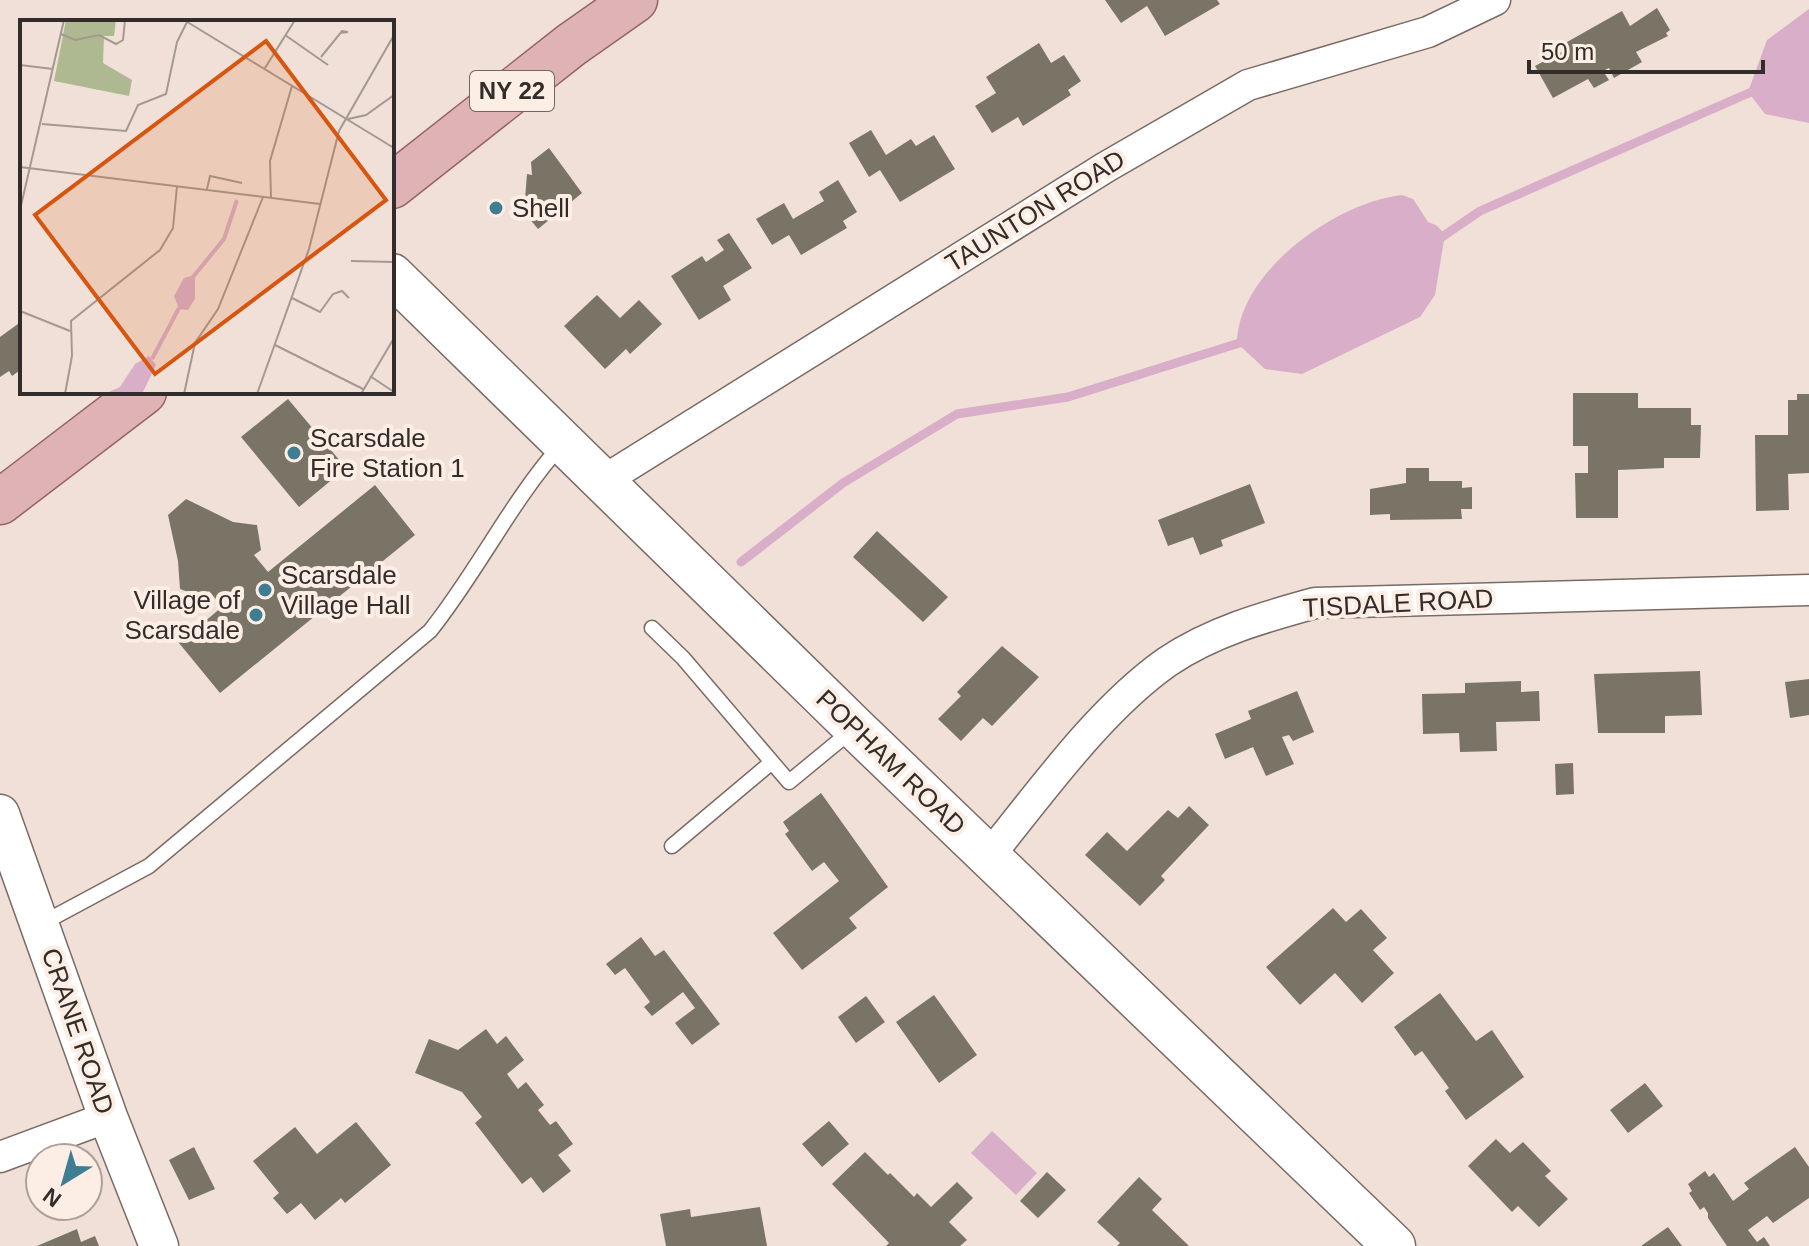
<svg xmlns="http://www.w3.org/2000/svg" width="1809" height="1246" font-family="Arial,sans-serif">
	<rect width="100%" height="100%" fill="#f0e0d8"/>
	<path fill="#d8aec8" d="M1809,9V123L1765,114L1748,92L1767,40Z
		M1402,195L1413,199L1428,222L1436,225L1445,234L1435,295L1420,317L1302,374L1265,369L1237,343C1238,271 1337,202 1402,195Z
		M992,1131L1037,1173L1016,1195L971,1153Z"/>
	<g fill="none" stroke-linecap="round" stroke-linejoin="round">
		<path stroke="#d8aec8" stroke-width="9" d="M1436,241L1480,211L1758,89
			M741,562L843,483L957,414L1068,397L1249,340"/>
	</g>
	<path fill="#7a7467" d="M1105,0H1217L1220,4L1165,36L1147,6L1121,23Z
		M1657,8L1670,30L1666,33L1668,36L1636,52L1642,62L1614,78L1609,68L1603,71L1609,80L1594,88L1588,79L1553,98L1535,66L1563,51L1560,46L1622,11L1630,26Z
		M1039,43L1051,63L1064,55L1081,81L1068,90L1071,95L1023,126L1018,117L992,133L975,106L996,93L986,77Z
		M871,130L886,155L911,139L916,146L934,135L955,169L900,202L880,170L869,177L849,143Z
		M549,148L582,193L538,229L524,212L529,199H525L527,174L532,175L531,162Z
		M838,180L857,212L843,221L847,228L801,255L789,235L772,245L756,219L784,203L793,219L824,201L819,192Z
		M729,233L752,268L723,286L731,300L699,320L671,276L702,256L706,262L724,250L717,240Z
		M597,295L620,318L639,300L662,324L630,354L626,349L605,369L564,326Z
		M22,321V375L19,371L12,376L9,371L0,377V337Z
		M1573,393H1638V408H1691V425H1701L1700,458H1664V468L1618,470V518H1576L1575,473H1588V446H1573Z
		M1797,394H1809V473L1788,474L1789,510L1756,511L1755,435H1788V400H1797Z
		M288,399L346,468L299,507L241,437Z
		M1406,468H1429V481H1462V488L1472,487V509H1461L1462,519L1390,520V514L1370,515V489L1406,483Z
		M1250,484L1265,523L1221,540L1223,546L1200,555L1193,537L1168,546L1158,520Z
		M375,485L415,535L220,693L179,643L222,607L209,591L203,598L180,589L178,561L168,515L186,499L233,522L257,525L261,550L254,555L268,572Z
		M877,531L948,597L923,622L853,557Z
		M1002,646L1039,677L992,726L983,718L961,741L938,719L961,696L957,692Z
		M1700,671L1702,715L1665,716V733H1598L1594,674Z
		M1809,679V715L1790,718L1785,682Z
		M1521,681V692L1539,691L1540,721L1496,722L1497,751L1460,752L1459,733L1423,734L1422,694L1465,693V683Z
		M1297,691L1314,732L1293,741L1289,735L1282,737L1294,764L1266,776L1253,747L1225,759L1215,734L1251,719L1248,711Z
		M1573,763L1574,794L1556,795L1555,764Z
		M821,793L888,887L849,918L857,928L802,970L773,933L839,881L824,862L812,871L785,834L789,831L783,822Z
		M1189,806L1209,825L1161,876L1165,880L1140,906L1085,855L1107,832L1127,851L1168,810L1178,818Z
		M1333,908L1346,922L1361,909L1387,938L1373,950L1394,973L1362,1003L1335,973L1300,1005L1266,967Z
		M641,937L655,956L664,950L720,1024L692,1045L675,1023L695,1008L683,992L652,1016L644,1007L650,1002L625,968L615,975L606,964Z
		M1440,993L1476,1041L1492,1030L1524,1077L1466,1120L1445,1091L1449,1088L1422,1051L1415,1056L1394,1027Z
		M934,995L977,1055L939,1083L896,1022Z
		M866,996L885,1022L856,1043L838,1017Z
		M486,1029L497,1044L506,1036L524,1060L507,1074L518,1089L526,1082L544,1105L538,1110L550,1125L556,1121L573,1144L558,1155L571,1171L543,1193L531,1177L522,1184L475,1123L482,1117L462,1092L415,1073L429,1039L458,1050Z
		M1645,1083L1663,1106L1628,1133L1610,1110Z
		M829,1121L849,1144L822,1167L802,1144Z
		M356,1122L391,1165L345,1203L341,1198L315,1220L301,1203L287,1214L273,1198L279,1193L253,1161L295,1127L317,1154Z
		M1496,1139L1510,1153L1523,1142L1551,1171L1545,1176L1568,1199L1539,1227L1518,1206L1512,1212L1468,1166Z
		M194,1147L215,1189L189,1200L169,1160Z
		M1795,1147L1809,1167V1198L1773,1223L1767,1216L1748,1230L1757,1242L1764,1237L1770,1246H1727L1708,1218V1213L1704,1207L1700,1210L1689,1193L1692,1191L1688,1184L1705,1171L1709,1177L1714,1173L1733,1201L1749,1189L1744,1183Z
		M865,1152L888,1175L890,1173L914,1197L917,1193L931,1207L957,1182L973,1198L949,1222L967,1240L960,1246H886L889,1243L832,1184Z
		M1047,1172L1066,1190L1038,1218L1020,1201Z
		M1139,1177L1162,1199L1152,1210L1189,1246H1117L1120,1243L1097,1222Z
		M760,1207L767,1246H666L660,1214L690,1209L691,1217Z
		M1668,1227L1682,1246H1641Z
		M77,1229L81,1242L95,1236L99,1246H37Z"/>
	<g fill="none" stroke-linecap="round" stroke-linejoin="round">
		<g stroke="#796b64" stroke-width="17">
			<path id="service" d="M652,628L683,658L789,782L851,731
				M672,846L772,762
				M41,924L149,866L430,631C478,571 511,501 562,444"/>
		</g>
		<g stroke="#796b64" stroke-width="33">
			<path id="minor" d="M603,481L1106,167L1248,85L1428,32L1495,0
				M989,856C1041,792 1099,710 1167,662C1211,632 1264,617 1315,603L1809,590
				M0,1157L108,1117"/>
		</g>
		<g stroke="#796b64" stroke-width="41">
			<path id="tertiary" d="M0,814L108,1117L159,1246"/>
		</g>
		<g stroke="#796b64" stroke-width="45">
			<path id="secondary" d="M392,275L855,728L1394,1246"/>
		</g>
		<g stroke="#956365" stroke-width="47">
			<path id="primary" d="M392,186L571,45L635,0
				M0,502L144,392"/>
		</g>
		<use href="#service" stroke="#fff" stroke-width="14"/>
		<use href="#minor" stroke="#fff" stroke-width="30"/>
		<use href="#tertiary" stroke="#fff" stroke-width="38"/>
		<use href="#secondary" stroke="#fff" stroke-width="42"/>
		<use href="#primary" stroke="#dfb3b6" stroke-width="44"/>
	</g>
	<g fill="#3f7d93" stroke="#fdeee5" stroke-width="3">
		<circle cx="496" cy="208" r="8"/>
		<circle cx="294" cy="453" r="8"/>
		<circle cx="265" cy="590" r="8"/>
		<circle cx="256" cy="615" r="8"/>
	</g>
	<g text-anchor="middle" stroke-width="8" stroke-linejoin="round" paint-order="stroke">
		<rect fill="#fdeee5" stroke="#6f6762" stroke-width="2" x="470" y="71" width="84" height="40" rx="6"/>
		<g font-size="24" font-weight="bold" fill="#322d2a">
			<text x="512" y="99">NY 22</text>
		</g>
		<g font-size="26" fill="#322d2a" stroke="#fdeee5" text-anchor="start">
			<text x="512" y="217">Shell</text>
			<text x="310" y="447">Scarsdale<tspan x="310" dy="30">Fire Station 1</tspan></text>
			<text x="281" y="584">Scarsdale<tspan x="281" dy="30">Village Hall</tspan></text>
			<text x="240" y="609" text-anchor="end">Village of<tspan x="240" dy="30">Scarsdale</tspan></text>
		</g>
		<g font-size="26" fill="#322d2a" stroke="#fdeee5">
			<text transform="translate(1035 211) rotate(-32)" y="9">TAUNTON ROAD</text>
			<text transform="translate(1398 603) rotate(-3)" y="9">TISDALE ROAD</text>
			<text transform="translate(891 762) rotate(44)" y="9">POPHAM ROAD</text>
			<text transform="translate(78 1031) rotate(71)" y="9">CRANE ROAD</text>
		</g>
	</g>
	<g transform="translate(20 20)">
		<rect width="374" height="374" fill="#f0e0d8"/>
		<path d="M46,0H96L94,16H84L83,43L112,60L109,76L34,61Z" fill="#aeb891"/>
		<path d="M175,255V279L168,290L159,289L154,276L164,258ZM129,336L136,345L122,374H84L100,367L115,344Z" fill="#d8aec8"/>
		<path fill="none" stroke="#d8aec8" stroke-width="4" d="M173,257L204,219L217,180M132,339L159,288"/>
		<path fill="none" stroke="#a49892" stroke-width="2" d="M164,0L374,128M41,14L55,20L79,15L96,24L103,20L105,0M265,15L308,45M301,37L322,11L328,12L320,13M0,45L33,49M245,48L275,0M328,99L346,95L374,75M22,104L106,111L118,85L146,74L157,22L167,2M0,147L300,184M187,169L190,156L222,163M251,178L250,141L272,66M0,190L44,0M331,241L374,242M272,278L300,292L313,274L322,271L329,278M0,291L50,311M255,325L343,369M350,356L374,372M45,374L52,336L51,301L140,230L153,208L157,166M164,374L175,323L198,289L243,177M237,374L289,229L319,111L374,15M341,374L374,318"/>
		<path fill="#d6550f" fill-opacity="0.15" stroke="#d6550f" stroke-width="4" d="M246,21L366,180L135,354L15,195Z"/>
		<rect width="374" height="374" fill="none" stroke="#322d2a" stroke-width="4"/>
	</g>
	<g transform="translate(64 1182) rotate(217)"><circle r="38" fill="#fdeee5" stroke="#aca19a" stroke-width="2"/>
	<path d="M0-6L14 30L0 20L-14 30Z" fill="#3f7d93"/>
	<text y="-12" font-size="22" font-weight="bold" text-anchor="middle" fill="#322d2a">N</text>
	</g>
	<path d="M1529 60v12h234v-12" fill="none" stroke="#322d2a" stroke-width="4"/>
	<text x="1541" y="60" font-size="24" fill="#322d2a" stroke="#fdeee5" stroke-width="6" paint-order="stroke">50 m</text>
</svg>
